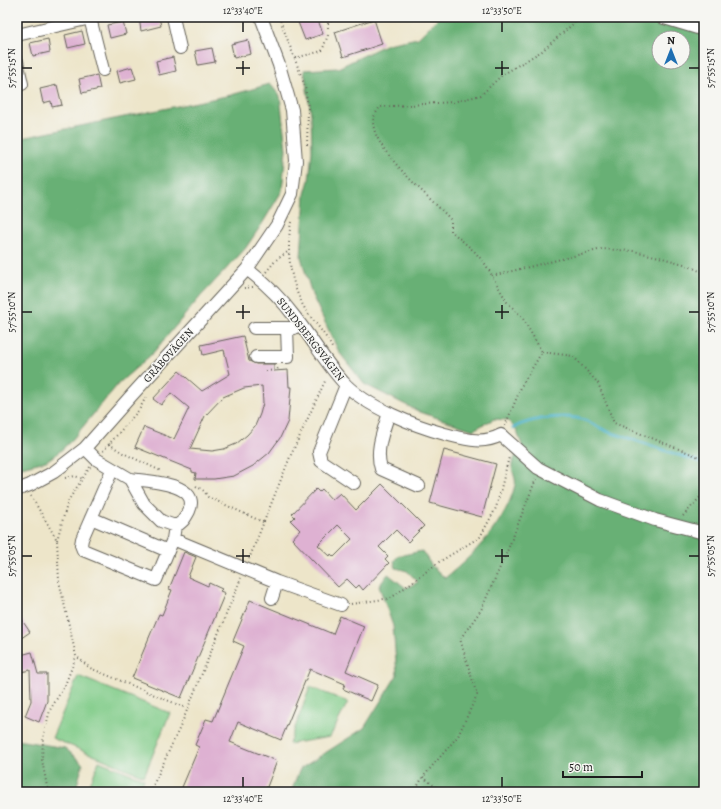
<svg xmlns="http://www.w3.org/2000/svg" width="721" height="809" font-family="Alegreya,serif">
	<rect width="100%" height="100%" fill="#f6f6f2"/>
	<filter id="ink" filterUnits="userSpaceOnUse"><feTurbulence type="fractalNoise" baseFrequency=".025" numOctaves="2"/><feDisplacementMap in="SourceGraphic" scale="8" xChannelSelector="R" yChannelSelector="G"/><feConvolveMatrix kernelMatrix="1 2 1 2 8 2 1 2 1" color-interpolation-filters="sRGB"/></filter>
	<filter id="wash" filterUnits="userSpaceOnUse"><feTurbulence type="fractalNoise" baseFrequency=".012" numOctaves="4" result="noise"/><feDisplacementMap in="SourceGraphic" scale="16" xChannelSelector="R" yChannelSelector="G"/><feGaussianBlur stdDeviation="0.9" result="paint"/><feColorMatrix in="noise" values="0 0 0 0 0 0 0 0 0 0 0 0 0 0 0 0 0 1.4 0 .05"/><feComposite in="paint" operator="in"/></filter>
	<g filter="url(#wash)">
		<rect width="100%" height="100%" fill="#ede5c9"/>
		<path fill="#81cc89" stroke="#4e7452" d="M78,676L170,713L144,776L52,738Z
			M310,687L348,702L330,737L289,744Z
			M99,761L144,779L139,792H87Z"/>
		<path fill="#68b075" stroke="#426648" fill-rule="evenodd" d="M439,17H704V792H291L300,769L364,728L397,675L393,626L379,586L388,574L406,588L418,582L407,571L396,568L394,561L398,556L422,551L432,566L445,578C474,555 506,522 515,485C517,479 511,471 512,464C514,458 519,451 522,445L516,429L507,420L494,419L473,430L420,412L364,384L339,352L312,295L301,257L305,194L309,180L312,151L311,114L304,70L338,68L387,44L418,38ZM659,38H683V62H659Z
			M270,84L280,96L286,149L282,191L262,224L245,249L201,296L152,354L119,383L72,440L58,453L46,461L17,468V139L231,95Z
			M17,740L65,748L83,764L75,792H17Z"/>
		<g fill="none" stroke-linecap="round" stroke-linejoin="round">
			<path stroke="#49b1c7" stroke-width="3" d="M513,428C531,418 568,413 587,421C595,425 603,430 612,433C643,442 673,454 704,463"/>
		</g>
		<g id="blocks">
			<path fill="#deb1d2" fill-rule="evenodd" d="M139,17H159L161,26L141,31Z
				M296,17H317L323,34L305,40Z
				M374,19L382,44L343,57L335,32Z
				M123,22L126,34L110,38L107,25Z
				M82,31L85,44L68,48L65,35Z
				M48,39L50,52L33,56L30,43Z
				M248,40L251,54L234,58L231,44Z
				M212,48L215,62L198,65L195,51Z
				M173,57L176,71L159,75L156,61Z
				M132,67L136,79L120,83L117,71Z
				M97,75L100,89L82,93L79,79Z
				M57,85L62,105L52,107L51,101L43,103L40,89Z
				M243,336L249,361L256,364H274V371L288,370L289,387H291L288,421L280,438L269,453L253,466L234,476L214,479H195L196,473L192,472V470L135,447L144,427L174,439L189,408L171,393L161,405L153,399L179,371L202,391L230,374L224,350L203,355L201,345ZM262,386L263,403L260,414L255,426L247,435L236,444L224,449L212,451L190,449L205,416L223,397L244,388Z
				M444,450L496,464L482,517L430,503Z
				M382,484L424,526L408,542L396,530L379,547L388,556L385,559L389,563L363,590L359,585L356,588L347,579L338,587L292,539L300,530L291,521L295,517L292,514L316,489L319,492L322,489L332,500L340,493L356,510ZM338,525L352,539L334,557L331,554L330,556L318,545Z
				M184,552L196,557L188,577L208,586L209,583L222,589L220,591L225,593L181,698L132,678L159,614L162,615L172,590L169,589Z
				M250,600L333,634L340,616L364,626L346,671L378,685L371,701L343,689L345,684L310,669L281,740L238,722L230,742L277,761L265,792H180L199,747L195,745L206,719L213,721L244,646L233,641Z
				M17,613L30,632L17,641Z
				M32,652L38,674H47V701L39,722L25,716L31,701L30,670L17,673V656Z"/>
		</g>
	</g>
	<g filter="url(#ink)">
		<use href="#blocks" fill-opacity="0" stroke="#656259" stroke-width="1"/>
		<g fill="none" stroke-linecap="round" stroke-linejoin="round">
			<g stroke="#656259" stroke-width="14">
				<path id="minor" d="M173,17L180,48
					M661,17L704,30
					M90,18L103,70
					M17,35L95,17
					M17,61L22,84
					M247,269C265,283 280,297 294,316C312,338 325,363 345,384C367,407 415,426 445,434C465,439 482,445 501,435L538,468L600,500L655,520L704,533
					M254,328H294
					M256,357H288L287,328
					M346,385L319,452L321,461L354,483
					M389,413C383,432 375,450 381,469L419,486
					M85,448L96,459L130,479L144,504L161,521L175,526C183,523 185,518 189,511C202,483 147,481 130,479
					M112,470L82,539L81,545L83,550L156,580L173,539L175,526
					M17,490L30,485L54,472L85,448L131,396L247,269L277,225L292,194L296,161L292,110L279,65L261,17
					M91,518L168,551
					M173,539L277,582L341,605
					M272,598L277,582"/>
			</g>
			<path stroke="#656259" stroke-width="2" stroke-dasharray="1 3" stroke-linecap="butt" d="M279,17L305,86L308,108L307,147
				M326,17L328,22L343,17
				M295,58L322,51L328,35V22
				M291,222C286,252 290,286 307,312C316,324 327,336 333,350
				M266,272L276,260L289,251
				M492,276L602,249L634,251L659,257L684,264L704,273
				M244,288L253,287
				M542,352L573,356L598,383L614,423L704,459
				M266,371L277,370L278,368
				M505,426L522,385L542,352L522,317L507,302L486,265L475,252L451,231V220C433,199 365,145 374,117C375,114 378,110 380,107L453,102L481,95L502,75L542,51L581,17
				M109,444L123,453L161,471
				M103,451L139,410L147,395
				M65,478L75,476L83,479
				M196,486L204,491L208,497L265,523
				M31,496L57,540L59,581L76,656L90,668L186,708
				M683,516L704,493
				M57,540L68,501L90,467
				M249,559L290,457L326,379
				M351,604L391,598L439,562L480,537L496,508L509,457
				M423,777L442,792
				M48,792L42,760L43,738L50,710L65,685L76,657
				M150,792L181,725L241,578
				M414,792L423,777L458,736L477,695L460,639L481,610L506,554L536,479"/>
			<use href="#minor" stroke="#fff" stroke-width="12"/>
		</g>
	</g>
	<path fill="none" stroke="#1c1c1c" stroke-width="1.5" d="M243,22V32M502,22V32M243,61V75M502,61V75M22,68H32M236,68H250M495,68H509M689,68H699M243,305V319M502,305V319M22,312H32M236,312H250M495,312H509M689,312H699M243,549V563M502,549V563M22,556H32M236,556H250M495,556H509M689,556H699M243,777V787M502,777V787"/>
	<g text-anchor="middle" stroke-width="3" stroke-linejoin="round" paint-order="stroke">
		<g font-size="11" fill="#1c1c1c" stroke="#f6f6f2">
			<text transform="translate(311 339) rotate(52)" y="4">SUNDSBERGSVÄGEN</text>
			<text transform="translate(168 355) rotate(-48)" y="4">GRÅBOVÄGEN</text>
		</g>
	</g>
	<rect width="721" height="809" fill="none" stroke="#f6f6f2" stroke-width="44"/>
	<g transform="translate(671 50)"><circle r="19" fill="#f6f6f2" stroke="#9f9f9c"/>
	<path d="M0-3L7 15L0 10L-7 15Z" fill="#1f6fb2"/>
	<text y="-6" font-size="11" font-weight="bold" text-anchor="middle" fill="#1c1c1c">N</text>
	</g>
	<path d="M563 771v6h79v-6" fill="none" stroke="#1c1c1c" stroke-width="2"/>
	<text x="569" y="771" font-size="12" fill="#1c1c1c" stroke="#f6f6f2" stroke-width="3" paint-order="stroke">50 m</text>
	<rect x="22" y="22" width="677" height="765" fill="none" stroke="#1c1c1c" stroke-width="1.5"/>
	<g font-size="10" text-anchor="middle" fill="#1c1c1c">
		<text x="243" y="14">12°33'40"E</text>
		<text x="502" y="14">12°33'50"E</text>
		<text transform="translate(11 68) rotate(-90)" y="4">57°55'15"N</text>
		<text transform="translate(710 68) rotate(-90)" y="4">57°55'15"N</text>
		<text transform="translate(11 312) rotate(-90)" y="4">57°55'10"N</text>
		<text transform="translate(710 312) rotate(-90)" y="4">57°55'10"N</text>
		<text transform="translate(11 556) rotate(-90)" y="4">57°55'05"N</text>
		<text transform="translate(710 556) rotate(-90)" y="4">57°55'05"N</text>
		<text x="243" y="802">12°33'40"E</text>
		<text x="502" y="802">12°33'50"E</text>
	</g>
</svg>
